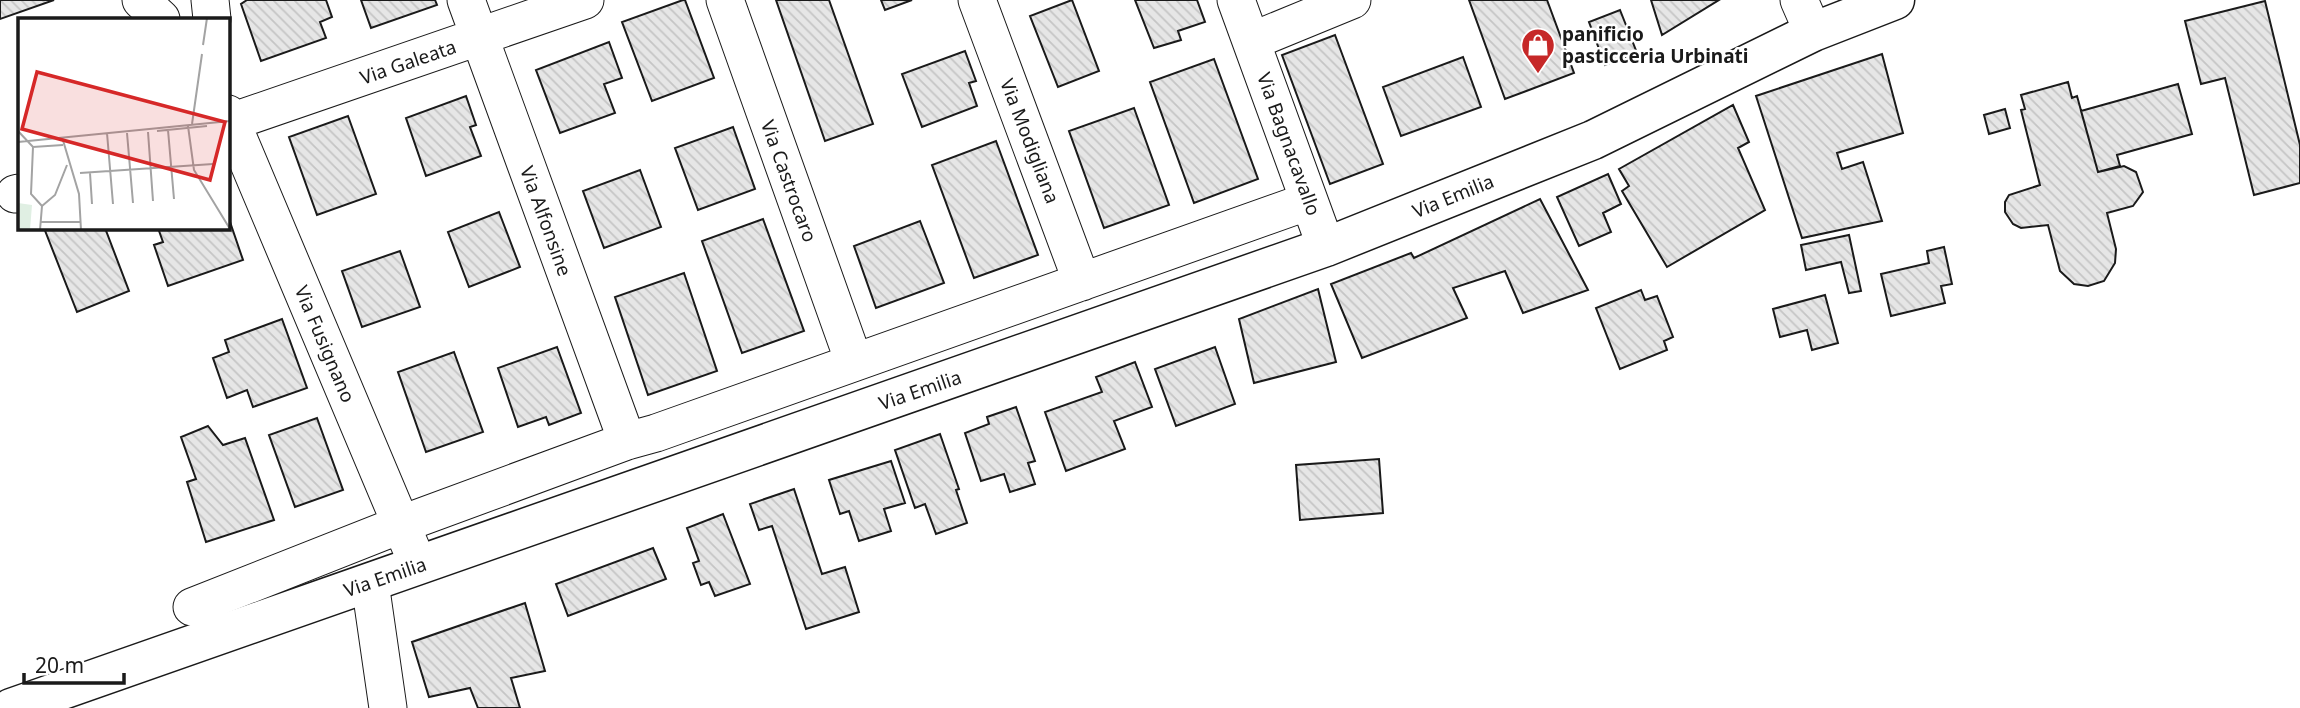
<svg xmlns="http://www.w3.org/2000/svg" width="2300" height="708" font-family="'Noto Sans',sans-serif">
	<defs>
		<pattern id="building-back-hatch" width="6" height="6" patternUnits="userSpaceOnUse" patternTransform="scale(1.75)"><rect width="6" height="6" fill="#e6e6e6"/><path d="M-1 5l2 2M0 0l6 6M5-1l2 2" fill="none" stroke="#c5c5c5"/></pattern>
	</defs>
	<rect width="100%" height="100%" fill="#fff"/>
	<path fill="url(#building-back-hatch)" stroke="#1a1a1a" stroke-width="2" d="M0,0H54L0,19Z
		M247,0H326L332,17L320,22L326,38L261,61L241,4Z
		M361,0H435L437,5L371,28Z
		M683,0H685L714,78L652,101L622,22Z
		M776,0H829L873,124L825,141Z
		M881,0H912L885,10Z
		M1072,0L1099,71L1058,87L1030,16Z
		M1135,0H1197L1205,22L1178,31L1181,40L1154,48Z
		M1469,0H1547L1574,73L1505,99Z
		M1651,0H1719L1662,35Z
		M2265,1L2300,145V183L2254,195L2225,78L2201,84L2185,21Z
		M1620,10L1637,53L1605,65L1589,22Z
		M1335,35L1383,164L1330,184L1282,55Z
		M609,42L622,78L604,84L615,113L560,133L536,70Z
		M965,51L976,81L969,83L977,106L922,127L902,74Z
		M1882,54L1903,133L1837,153L1842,169L1863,162L1882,221L1802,238L1756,96Z
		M1463,57L1481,107L1401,136L1383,87Z
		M1214,59L1258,179L1194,203L1150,82Z
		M2068,82L2072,98L2077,96L2098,172L2124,166L2136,172L2143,192L2133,206L2107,213L2116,249L2115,263L2104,281L2088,286L2074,284L2060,271L2048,225L2021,228L2013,224L2005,212V202L2009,195L2040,185L2021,110L2025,109L2021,95Z
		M2178,84L2192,134L2117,155L2120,166L2098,172L2081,111Z
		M466,96L476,125L470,127L481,156L426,176L406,118Z
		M1733,105L1749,142L1738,148L1765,210L1667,267L1622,191L1629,186L1619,169Z
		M1134,108L1169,205L1104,228L1069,131Z
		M2005,109L2010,128L1989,134L1984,115Z
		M348,116L376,194L317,215L289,137Z
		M733,127L755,189L698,210L675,148Z
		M996,141L1038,255L974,278L932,165Z
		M640,170L661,227L604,248L583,191Z
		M1608,174L1621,204L1603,213L1611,232L1579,246L1557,197Z
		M1540,199L1588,290L1523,313L1505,271L1453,288L1467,318L1362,358L1331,284L1411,253L1414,258Z
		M499,212L520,267L469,287L448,232Z
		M228,216L243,260L168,286L154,245L163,242L158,228H228Z
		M763,219L804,331L742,353L702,241Z
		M920,221L944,283L876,308L854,246Z
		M44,228H105L129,291L77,312Z
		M1849,235L1861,291L1849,293L1841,262L1806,270L1801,245Z
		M1944,247L1952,284L1941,286L1945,303L1891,316L1881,274L1929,263L1927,251Z
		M400,251L420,307L362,327L342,271Z
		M684,273L717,371L648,395L615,297Z
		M1318,289L1336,362L1254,383L1239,319Z
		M1641,290L1645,300L1657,296L1673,337L1664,341L1667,350L1620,369L1596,308Z
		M1825,295L1838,343L1812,350L1807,330L1780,337L1773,309Z
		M282,319L307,388L253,407L247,390L227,398L213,358L229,352L225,340Z
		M557,347L581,413L549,425L546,417L518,427L498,368Z
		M1215,347L1235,404L1176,426L1155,369Z
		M454,352L483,432L426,452L398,372Z
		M1135,362L1152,407L1114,421L1125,449L1066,471L1045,412L1102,392L1096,377Z
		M1016,407L1035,461L1028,463L1035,484L1010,492L1004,474L981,481L965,433L989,424L987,417Z
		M317,418L343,490L295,507L269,435Z
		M208,426L223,445L245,438L274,520L206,542L187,482L196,479L181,437Z
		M940,434L959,489L956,490L967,523L936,534L925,504L915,508L895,450Z
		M1379,459L1383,513L1300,520L1296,465Z
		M891,461L905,503L884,509L891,531L859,541L849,511L840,514L829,480Z
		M794,489L822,574L845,567L859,612L806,629L772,526L759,530L750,504Z
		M723,514L750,584L715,596L709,582L701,585L693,563L699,561L687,528Z
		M653,548L666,579L568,616L556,584Z
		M525,603L545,671L511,678L520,708H478L470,688L429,697L412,642Z"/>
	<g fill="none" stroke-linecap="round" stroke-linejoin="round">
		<g stroke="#1a1a1a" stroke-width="39">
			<path id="minor" d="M141,0L161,19
				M210,0L212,19
				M466,0L627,441
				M725,0L854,362
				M977,0L1082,282
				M1236,0L1326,247
				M1799,0L1813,32
				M1252,41L1352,0
				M228,114L411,548
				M228,123L585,0
				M15,194L19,193
				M370,583L388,708
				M192,607L402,524L627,441L656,433L1309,201"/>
		</g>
		<g stroke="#1a1a1a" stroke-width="41">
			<path id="major" d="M11,708L1326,247L1593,140L1813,32L1895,0"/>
		</g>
		<use href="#minor" stroke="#fff" stroke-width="37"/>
		<use href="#major" stroke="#fff" stroke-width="38"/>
	</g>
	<defs>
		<g id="shop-pin" transform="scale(1.75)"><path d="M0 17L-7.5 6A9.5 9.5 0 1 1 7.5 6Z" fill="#c62828" stroke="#fff"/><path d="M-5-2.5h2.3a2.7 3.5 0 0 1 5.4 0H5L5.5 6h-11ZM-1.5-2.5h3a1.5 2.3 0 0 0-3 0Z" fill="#fff"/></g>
	</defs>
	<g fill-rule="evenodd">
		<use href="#shop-pin" x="1538" y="45"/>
	</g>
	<g text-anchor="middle" stroke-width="5" stroke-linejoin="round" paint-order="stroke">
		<g font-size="19" font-weight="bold" fill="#1a1a1a" stroke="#fff" text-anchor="start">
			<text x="1562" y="41">panificio<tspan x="1562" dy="22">pasticceria Urbinati</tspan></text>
		</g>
		<g font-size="19" fill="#1a1a1a" stroke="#fff">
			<text transform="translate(408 62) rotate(-19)" y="7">Via Galeata</text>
			<text transform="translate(1030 141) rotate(69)" y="7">Via Modigliana</text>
			<text transform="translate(1289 144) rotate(70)" y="7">Via Bagnacavallo</text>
			<text transform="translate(789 181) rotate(70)" y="7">Via Castrocaro</text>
			<text transform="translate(1453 196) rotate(-22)" y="7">Via Emilia</text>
			<text transform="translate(546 221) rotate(70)" y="7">Via Alfonsine</text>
			<text transform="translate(325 344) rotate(67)" y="7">Via Fusignano</text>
			<text transform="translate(920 390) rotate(-19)" y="7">Via Emilia</text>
			<text transform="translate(385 577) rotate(-19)" y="7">Via Emilia</text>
		</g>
	</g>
	<g transform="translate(18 18)">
		<rect width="212" height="212" fill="#fff"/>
		<path d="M0,185L14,187L12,212H0Z" fill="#e0efe3"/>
		<path fill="none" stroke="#a3a3a3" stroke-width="2" d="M185,27L189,0M174,106L184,36M170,108L176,152L212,211M150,112L156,181M0,113L15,129L45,127M139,113L189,108M130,114L135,183M89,115L95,186M109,115L115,185M44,119L61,176L63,212M0,124L212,103M15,129L13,176L24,188M62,155L195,146M72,155L74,186M24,188L37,177L49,147M23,204H63M22,212L24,188"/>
		<path fill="#d62828" fill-opacity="0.15" stroke="#d62828" stroke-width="3.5" d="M19,54L207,104L192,162L4,111Z"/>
		<rect width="212" height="212" fill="none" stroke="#1a1a1a" stroke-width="3.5"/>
	</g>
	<path d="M24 673v10h100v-10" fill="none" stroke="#1a1a1a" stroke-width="3.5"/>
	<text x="35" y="673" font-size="21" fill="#1a1a1a" stroke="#ffffff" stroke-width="5" paint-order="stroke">20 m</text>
</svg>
